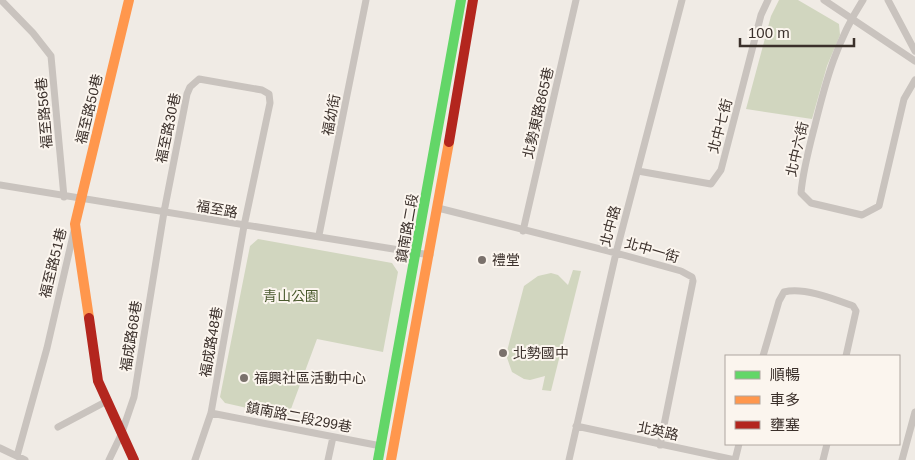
<svg xmlns="http://www.w3.org/2000/svg" width="915" height="460" font-family="Arial,'Noto Sans TC',sans-serif">
	<rect width="100%" height="100%" fill="#f0ebe5"/>
	<path fill="#d1d6bf" d="M779,0H798L839,24L840,35L827,66L812,119L746,109L771,16Z
		M258,239L392,263L398,272L383,352L317,339L288,417L225,403L220,397L250,246Z
		M573,270L581,271L551,391L542,390L545,376L530,380L524,379L512,372L506,355L524,286L538,276L551,273L558,275L568,285Z"/>
	<g fill="none" stroke-linecap="round" stroke-linejoin="round">
		<path stroke="#c9c3be" stroke-width="7" d="M1,0L33,33L51,56L64,197
			M824,0L915,61
			M863,0C837,40 826,80 815,125C809,148 803,170 801,193L811,203L862,215L879,206L904,99L915,80
			M888,0L915,51
			M638,171L711,184L721,170L761,15L768,0
			M0,185L430,255
			M438,208L616,253L681,271L692,277L693,281L660,445
			M523,231L576,0
			M319,235L366,0
			M763,356L779,301L784,292C804,287 834,299 853,306L856,311L846,356
			M211,413L381,446
			M576,426L735,460L739,444
			M58,427L107,401
			M0,448L25,460
			M17,456L47,348L74,231
			M109,460L121,435L134,397L164,212L187,94L190,87L199,79L262,90L269,94L270,103L244,226L211,413L195,460
			M328,460L333,437
			M569,460L616,253L682,0
			M823,460L827,444
			M902,460L915,412"/>
		<path stroke="#63d668" stroke-width="10" d="M378,460L461,0"/>
		<path stroke="#ff974d" stroke-width="10" d="M89,318L75,224L129,0
			M391,460L449,142"/>
		<path stroke="#b3261e" stroke-width="10" d="M449,142L473,0
			M89,318L98,381L134,460"/>
	</g>
	<g fill="#7a716c" stroke="#fbf5ee" stroke-width="2">
		<circle cx="482" cy="260" r="5"/>
		<circle cx="503" cy="353" r="5"/>
		<circle cx="244" cy="378" r="5"/>
	</g>
	<g text-anchor="middle" stroke-width="4" stroke-linejoin="round" paint-order="stroke">
		<g font-size="14" fill="#3b302b" stroke="#fbf5ee">
			<text transform="translate(89 109) rotate(-76)" y="5">福至路50巷</text>
			<text transform="translate(44 113) rotate(-95)" y="5">福至路56巷</text>
			<text transform="translate(538 113) rotate(-77)" y="5">北勢東路865巷</text>
			<text transform="translate(331 115) rotate(-79)" y="5">福幼街</text>
			<text transform="translate(720 126) rotate(-75)" y="5">北中七街</text>
			<text transform="translate(168 128) rotate(-78)" y="5">福至路30巷</text>
			<text transform="translate(797 149) rotate(-77)" y="5">北中六街</text>
			<text transform="translate(217 209) rotate(10)" y="5">福至路</text>
			<text transform="translate(610 226) rotate(-75)" y="5">北中路</text>
			<text transform="translate(407 228) rotate(-80)" y="5">鎮南路二段</text>
			<text transform="translate(652 250) rotate(16)" y="5">北中一街</text>
			<text transform="translate(53 263) rotate(-76)" y="5">福至路51巷</text>
			<text transform="translate(131 336) rotate(-81)" y="5">福成路68巷</text>
			<text transform="translate(211 342) rotate(-80)" y="5">福成路48巷</text>
			<text transform="translate(299 417) rotate(11)" y="5">鎮南路二段299巷</text>
			<text transform="translate(658 431) rotate(12)" y="5">北英路</text>
		</g>
		<g font-size="14" fill="#3b302b" stroke="#fbf5ee" text-anchor="start">
			<text x="492" y="265">禮堂</text>
			<text x="513" y="358">北勢國中</text>
			<text x="254" y="383">福興社區活動中心</text>
		</g>
		<g font-size="14" fill="#4a5a2e" stroke="#fbf5ee">
			<text x="291" y="301">青山公園</text>
		</g>
	</g>
	<rect x="725" y="355" width="175" height="90" fill="#fbf5ee" stroke="#aea6a0"/>
	<rect x="735" y="371" width="25" height="8" fill="#63d668" stroke="#aea6a0"/>
	<text x="770" y="380" font-size="15" fill="#3b302b">順暢</text>
	<rect x="735" y="396" width="25" height="8" fill="#ff974d" stroke="#aea6a0"/>
	<text x="770" y="405" font-size="15" fill="#3b302b">車多</text>
	<rect x="735" y="421" width="25" height="8" fill="#b3261e" stroke="#aea6a0"/>
	<text x="770" y="430" font-size="15" fill="#3b302b">壅塞</text>
	<path d="M740 38v8h114v-8" fill="none" stroke="#3b302b" stroke-width="2.5"/>
	<text x="748" y="38" font-size="15" fill="#3b302b" stroke="#fbf5ee" stroke-width="4" paint-order="stroke">100 m</text>
</svg>
